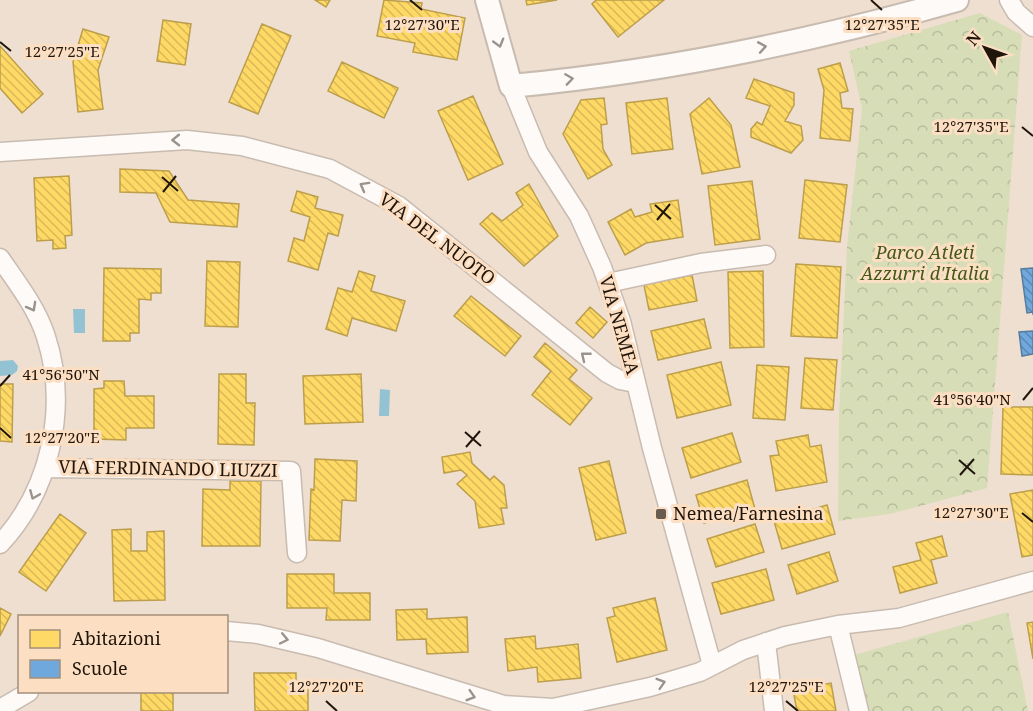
<svg xmlns="http://www.w3.org/2000/svg" width="1033" height="711" font-family="'Noto Serif',serif">
	<defs>
		<pattern id="park-crowns" width="20" height="18" patternUnits="userSpaceOnUse" patternTransform="scale(1.5)"><rect width="20" height="18" fill="#d7ddb7"/><path d="M2 6a3 3 0 1 1 6 0M12 15a3 3 0 1 1 6 0" fill="none" stroke="#b8bd9c"/></pattern>
		<pattern id="homes-back-hatch" width="6" height="6" patternUnits="userSpaceOnUse" patternTransform="scale(1.5)"><rect width="6" height="6" fill="#ffd966"/><path d="M-1 5l2 2M0 0l6 6M5-1l2 2" fill="none" stroke="#dab957"/></pattern>
		<pattern id="schools-back-hatch" width="6" height="6" patternUnits="userSpaceOnUse" patternTransform="scale(1.5)"><rect width="6" height="6" fill="#6fa8dc"/><path d="M-1 5l2 2M0 0l6 6M5-1l2 2" fill="none" stroke="#5b88b1"/></pattern>
	</defs>
	<rect width="100%" height="100%" fill="#efdfd0"/>
	<path fill="url(#park-crowns)" d="M980,13L1022,35L987,488L890,514L838,521L839,415L847,247L862,108L849,51Z
		M1008,612L1028,711H869L863,695L854,655Z"/>
	<path fill="#93c3d3" d="M73,309H85V333H74Z
		M13,360L18,366L17,371L12,375L0,376V361Z
		M380,389L390,390L389,416H379Z"/>
	<path fill="url(#homes-back-hatch)" stroke="#bc9e4b" stroke-width="1.5" d="M315,0H330L326,7Z
		M384,0L422,3L421,9L465,18L457,60L413,52L415,43L377,36Z
		M526,0H557L527,5Z
		M596,0H664L618,37L592,4Z
		M163,20L191,24L185,65L157,61Z
		M262,24L291,36L258,114L229,102Z
		M83,29L109,37L98,70L103,109L78,112L73,62Z
		M0,46L43,94L22,113L0,88Z
		M342,62L398,88L384,118L328,91Z
		M840,63L848,91L840,93L842,108L853,109L850,141L820,138L824,90L818,69Z
		M754,79L794,93V105L785,121L801,126L803,140L791,153L751,137V129L757,122L762,125L770,106L746,98Z
		M473,96L503,164L468,180L438,111Z
		M604,98L607,124L601,125L603,149L612,165L588,179L563,134L581,100Z
		M667,98L673,149L632,154L626,103Z
		M709,98L731,125L740,167L702,174L690,114Z
		M120,169L169,171L188,200L239,204L237,227L170,222L156,193L120,192Z
		M69,176L72,235L65,236L66,248L53,249V240L37,241L34,178Z
		M805,180L847,185L840,242L799,238Z
		M752,181L760,239L715,245L708,186Z
		M529,184L558,236L524,266L480,224L492,213L502,221L523,205L516,193Z
		M297,191L318,197L315,208L343,215L338,236L328,233L318,270L288,261L294,238L304,241L310,217L291,211Z
		M678,200L683,237L646,243L625,255L608,222L631,209L635,217L652,212L650,204Z
		M207,261L240,262L238,327L205,326Z
		M796,264L841,267L837,338L791,336Z
		M104,268L161,269V293H151V300L139,299V333H130V341H103Z
		M359,271L375,276L371,291L405,301L396,331L352,318L347,336L326,329L338,288L352,292Z
		M763,271L764,347L730,348L728,272Z
		M692,275L697,301L649,310L644,285Z
		M471,296L521,336L505,356L454,316Z
		M590,307L607,322L593,338L576,323Z
		M704,319L711,348L658,360L651,331Z
		M545,343L577,370L569,379L592,398L570,425L532,395L551,371L534,357Z
		M805,358L837,360L833,410L801,408Z
		M721,362L731,405L677,418L667,375Z
		M757,365L789,367L785,420L753,418Z
		M219,374H246V403H255L254,445L218,444Z
		M361,374L363,422L305,424L303,376Z
		M104,381H124L125,396H154V428H126V440L94,439V389L104,388Z
		M0,384H13L12,442L0,441Z
		M1003,407H1033V475L1001,474Z
		M732,433L741,462L691,478L682,448Z
		M808,435L810,447L821,445L827,482L776,491L770,456L779,455L776,441Z
		M470,452L472,463L490,480L494,476L504,485L507,508H501L504,524L479,528L475,501L457,484L467,475L461,470L444,473L442,457Z
		M315,459L357,461L356,501L342,500L340,541L309,540L311,489L314,490Z
		M609,461L626,533L596,540L579,468Z
		M747,480L755,509L704,523L696,495Z
		M230,481H261L260,546H202L203,489L230,490Z
		M1033,490V555L1022,557L1010,494Z
		M827,505L835,534L782,549L774,521Z
		M60,514L86,533L46,591L19,572Z
		M755,524L764,552L716,567L707,539Z
		M131,529V551H147V532L164,531L165,600L114,601L112,530Z
		M942,536L947,556L931,560L937,583L900,593L893,567L921,560L916,543Z
		M829,552L838,581L797,594L788,565Z
		M766,569L774,600L721,614L712,583Z
		M287,574H334V593H370V620H326L327,608H287Z
		M655,598L667,650L617,662L607,618L615,616L613,608Z
		M0,608L11,614L0,636Z
		M427,609V619L467,617L468,652L427,654L426,639L397,640L396,610Z
		M1033,622V659L1027,623Z
		M535,636L536,649L578,644L581,678L538,682L537,667L508,671L505,639Z
		M254,673H296V683H308V711H255Z
		M831,683L836,711H797L793,690Z
		M141,692H173V711H141Z"/>
	<path fill="url(#schools-back-hatch)" stroke="#577c9d" stroke-width="1.5" d="M1033,268V315V312L1027,313L1021,269Z
		M1033,331V354L1022,356L1019,332Z"/>
	<g fill="none" stroke-linecap="round" stroke-linejoin="round">
		<g stroke="#c8bbb0" stroke-width="21">
			<path id="minor" d="M1009,0L1016,12L1033,27
				M511,86L538,152L579,216L602,267L621,321L652,448L712,665
				M0,152L187,140L242,146L330,169L399,206L607,373L620,380L635,383
				M0,258C17,283 37,308 46,337C69,408 50,491 0,544
				M608,283L701,263L766,255
				M45,468L291,471L297,553
				M838,625L859,711
				M226,631L258,634L318,648L504,705L553,708L650,687L700,672L743,650L785,636L838,625L899,618L1033,581
				M766,642L774,711
				M0,709L29,692"/>
		</g>
		<g stroke="#c8bbb0" stroke-width="26">
			<path id="tertiary" d="M487,0L511,86C661,72 813,41 957,0"/>
		</g>
		<use href="#minor" stroke="#fdfaf8" stroke-width="18"/>
		<use href="#tertiary" stroke="#fdfaf8" stroke-width="22"/>
	</g>
	<defs><path id="oneway-chevron" d="M-2-3.5L2.5 0L-2 3.5" fill="none" stroke-width="1.6" stroke-linecap="round" stroke-linejoin="round" transform="scale(1.5)"/></defs>
	<g stroke="#9a938d">
		<use href="#oneway-chevron" transform="translate(499 43) rotate(74)"/>
		<use href="#oneway-chevron" transform="translate(762 47) rotate(-10)"/>
		<use href="#oneway-chevron" transform="translate(569 79) rotate(-8)"/>
		<use href="#oneway-chevron" transform="translate(176 140) rotate(179)"/>
		<use href="#oneway-chevron" transform="translate(364 186) rotate(-151)"/>
		<use href="#oneway-chevron" transform="translate(32 307) rotate(61)"/>
		<use href="#oneway-chevron" transform="translate(585 356) rotate(-141)"/>
		<use href="#oneway-chevron" transform="translate(34 495) rotate(113)"/>
		<use href="#oneway-chevron" transform="translate(284 639) rotate(12)"/>
		<use href="#oneway-chevron" transform="translate(661 683) rotate(-17)"/>
		<use href="#oneway-chevron" transform="translate(471 696) rotate(17)"/>
	</g>
	<path fill="none" stroke="#20150b" stroke-width="2" d="M410,0L422,10M871,0L882,10M0,42L11,51M1022,127L1033,136M162,177L178,191M163,192L176,176M655,205L671,219M657,220L670,204M0,386L10,375M1023,400L1033,388M0,428L11,438M465,432L481,446M466,447L480,431M959,460L975,474M960,475L974,459M1022,513L1033,522M326,701L337,711M786,701L798,711"/>
	<rect fill="#685c50" stroke="#fcdfc3" stroke-width="2" x="655" y="508" width="12" height="12" rx="3"/>
	<g text-anchor="middle" stroke-width="6" stroke-linejoin="round" paint-order="stroke">
		<g font-size="18" fill="#20150b" stroke="#fcdfc3">
			<text transform="translate(437 239) rotate(37)" y="6">VIA DEL NUOTO</text>
			<text transform="translate(619 325) rotate(74)" y="6">VIA NEMEA</text>
			<text transform="translate(168 469) rotate(1)" y="6">VIA FERDINANDO LIUZZI</text>
		</g>
		<g font-size="18" font-style="italic" fill="#43591a" stroke="#fcdfc3">
			<text x="925" y="259">Parco Atleti<tspan x="925" dy="21">Azzurri d'Italia</tspan></text>
		</g>
		<g font-size="18" fill="#20150b" stroke="#fcdfc3" text-anchor="start">
			<text x="673" y="520">Nemea/Farnesina</text>
		</g>
	</g>
	<g font-size="15" text-anchor="middle" fill="#20150b" stroke="#fcdfc3" stroke-width="6" stroke-linejoin="round" paint-order="stroke">
		<text x="882" y="30">12°27'35"E</text>
		<text x="422" y="30">12°27'30"E</text>
		<text x="62" y="57">12°27'25"E</text>
		<text x="971" y="132">12°27'35"E</text>
		<text x="61" y="380">41°56'50"N</text>
		<text x="972" y="405">41°56'40"N</text>
		<text x="62" y="443">12°27'20"E</text>
		<text x="971" y="518">12°27'30"E</text>
		<text x="326" y="692">12°27'20"E</text>
		<text x="786" y="692">12°27'25"E</text>
	</g>
	<rect x="18" y="615" width="210" height="78" fill="#fcdfc3" stroke="#a48e79" stroke-width="1.5"/>
	<rect x="30" y="630" width="30" height="18" fill="#ffd966" stroke="#a48e79" stroke-width="1.5"/>
	<text x="72" y="645" font-size="18" fill="#20150b">Abitazioni</text>
	<rect x="30" y="660" width="30" height="18" fill="#6fa8dc" stroke="#a48e79" stroke-width="1.5"/>
	<text x="72" y="675" font-size="18" fill="#20150b">Scuole</text>
	<g transform="translate(985 48) rotate(310)" stroke="#fcdfc3" stroke-width="4.5" paint-order="stroke">
	<path d="M0-4.5L10 22L0 15L-10 22Z" fill="#20150b"/>
	<text y="-9" font-size="16" font-weight="bold" text-anchor="middle" fill="#20150b">N</text>
	</g>
</svg>
